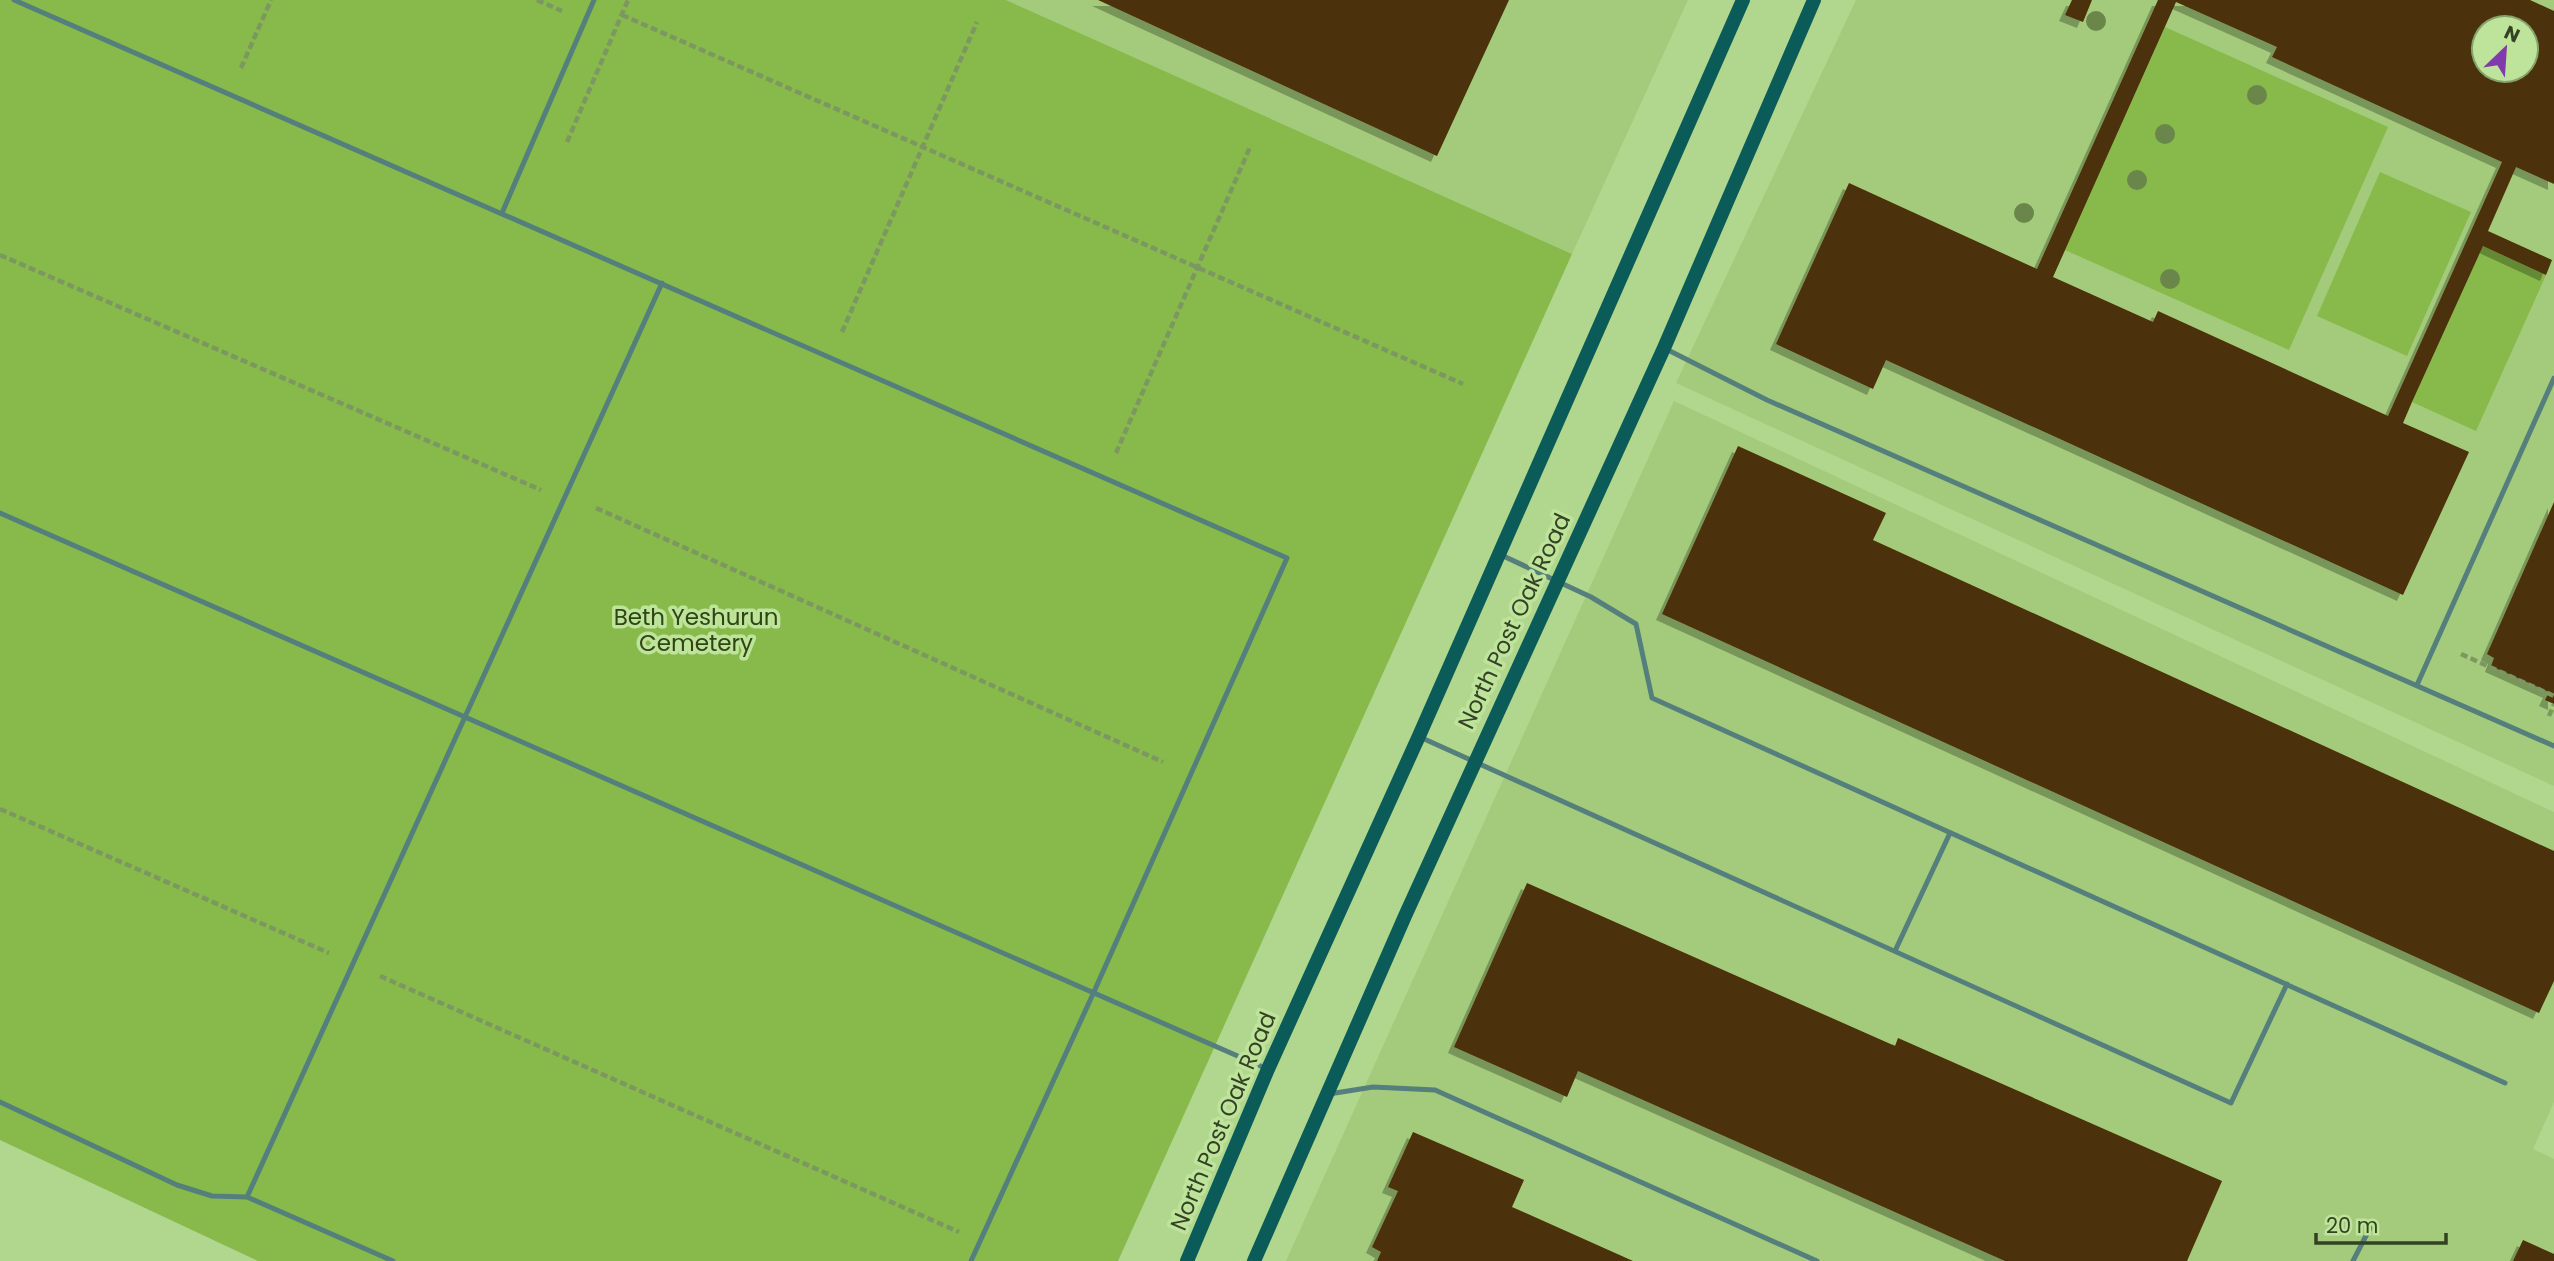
<svg xmlns="http://www.w3.org/2000/svg" width="2554" height="1261" font-family="Poppins,sans-serif">
	<defs>
		<filter id="shadow"><feDropShadow dx="-6" dy="6" stdDeviation="0" flood-color="#0004"/></filter>
	</defs>
	<rect width="100%" height="100%" fill="#b1d68d"/>
	<path fill="#a4cb7b" fill-rule="evenodd" d="M1006,0H1688L1572,254Z
		M1856,0H2554V786L1676,383ZM2484,28H2526V70H2484Z
		M1674,401L2554,812V1102L2533,1149L2554,1159V1261H1286Z"/>
	<path fill="#87ba4a" d="M0,0H1006L1572,254L1118,1261H258L0,1140Z
		M2165,27L2388,127L2289,350L2065,250Z
		M2380,172L2471,212L2407,356L2317,316Z
		M2483,246L2546,275L2476,431L2412,402Z"/>
	<path fill="#4c3007" fill-rule="evenodd" filter="url(#shadow)" d="M1098,0H1509L1437,156Z
		M2072,0H2092L2083,22L2065,15Z
		M2158,0H2530L2554,11V184L2516,167L2488,231L2552,260L2546,275L2483,246L2412,402L2403,423L2469,452L2403,595L1886,360L1873,389L1776,344L1849,183L2037,269ZM2176,2L2277,47L2272,57L2502,162L2388,416L2158,311L2153,322L2053,277ZM2484,28H2526V70H2484Z
		M1738,446L1886,513L1873,540L2554,851V981L2539,1013L1662,614Z
		M2554,502V704L2545,700L2549,692L2491,666L2494,658L2487,654Z
		M1527,883L1895,1046L1898,1038L2222,1181L2187,1261H2005L1578,1071L1567,1097L1454,1047Z
		M1413,1132L1524,1180L1512,1207L1633,1261H1377L1381,1252L1372,1247L1398,1191L1388,1187Z
		M2523,1240L2554,1254V1261H2513Z"/>
	<g fill="none" stroke-linecap="round" stroke-linejoin="round">
		<path stroke="#7c9761" stroke-width="4.5" stroke-dasharray="7 3.5" stroke-linecap="butt" d="M537,0L562,11
			M622,15L1463,384
			M241,68L271,0
			M567,142L628,0
			M0,255L541,490
			M842,332L977,22
			M1116,453L1251,145
			M596,508L1163,762
			M2461,654L2554,696
			M2549,716L2554,704
			M0,809L329,953
			M380,976L959,1232"/>
		<path stroke="#557f7c" stroke-width="5" d="M14,0L1287,558L1093,994L971,1261
			M502,213L594,0
			M1664,348L1767,400L2554,746
			M0,513L1265,1068
			M1499,554L1591,597L1636,624L1652,698L2505,1083
			M2417,685L2554,378
			M1422,738L2231,1103L2287,984
			M1895,951L1950,833
			M1329,1094L1373,1087L1435,1090L1817,1261
			M0,1102L177,1185L212,1196L247,1197L393,1261
			M247,1197L662,283
			M2353,1261L2370,1228"/>
		<path stroke="#0b5c59" stroke-width="14" d="M1187,1261L1268,1069L1419,736L1743,0
			M1254,1261L1405,916L1664,348L1814,0"/>
	</g>
	<g fill="#6a864a">
		<circle cx="2096" cy="21" r="10"/>
		<circle cx="2257" cy="95" r="10"/>
		<circle cx="2165" cy="134" r="10"/>
		<circle cx="2137" cy="180" r="10"/>
		<circle cx="2024" cy="213" r="10"/>
		<circle cx="2170" cy="279" r="10"/>
	</g>
	<g text-anchor="middle" stroke-width="7" stroke-linejoin="round" paint-order="stroke">
		<g font-size="23" fill="#2f4514" stroke="#bee39a">
			<text x="696" y="625">Beth Yeshurun<tspan x="696" dy="26">Cemetery</tspan></text>
		</g>
		<g font-size="23" fill="#334224" stroke="#bee39a">
			<text transform="translate(1514 621) rotate(-65)" y="8">North Post Oak Road</text>
			<text transform="translate(1223 1121) rotate(-67)" y="8">North Post Oak Road</text>
		</g>
	</g>
	<g transform="translate(2505 49) rotate(25)"><circle r="33" fill="#bee39a" stroke="#86a36b" stroke-width="2"/>
	<path d="M0-5L12 26L0 18L-12 26Z" fill="#813aad"/>
	<text y="-10" font-size="19" font-weight="bold" text-anchor="middle" fill="#334224">N</text>
	</g>
	<path d="M2316 1233v10h130v-10" fill="none" stroke="#334224" stroke-width="3.5"/>
	<text x="2326" y="1233" font-size="21" fill="#334224" stroke="#bee39a" stroke-width="5" paint-order="stroke">20 m</text>
</svg>
